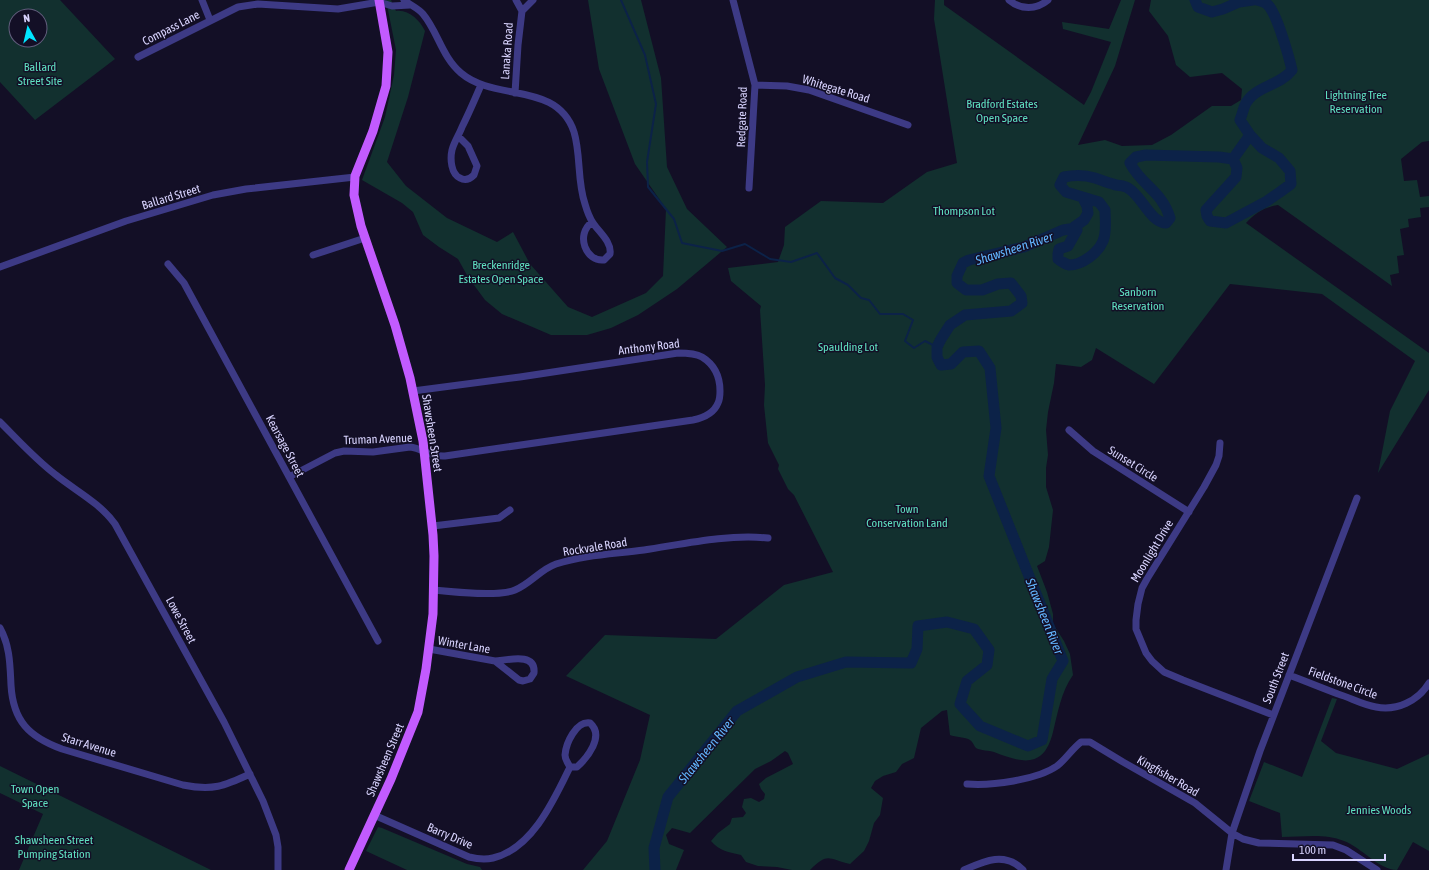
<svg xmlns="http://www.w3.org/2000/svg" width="1429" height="870" font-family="'Asap Condensed',sans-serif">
	<rect width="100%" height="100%" fill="#130f26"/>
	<path fill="#12302f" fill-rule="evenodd" d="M0,0H60L115,59L35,120L0,82ZM16,16H40V40H16Z
		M386,0H391L396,11C408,9 420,20 425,31L408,97L387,162L406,186L447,218L497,242L513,232L530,264L568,307L592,317L646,293L663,276L666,209L635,164L599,69L588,0H641L661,78L667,167L687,209L727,247L677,289L638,315L611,328L587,335H551L502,314L485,300L468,277L458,259L439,247L423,235L413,212L402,203L362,180L385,117L394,75L396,50Z
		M935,0H944V5L1084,105L1091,92L1111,42L1063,29L1062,22L1109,29L1121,0H1135L1115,66L1078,145L1105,140L1122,146L1152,145L1171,135L1212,106H1231L1241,100L1242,89L1222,73L1190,77L1176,65L1168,36L1149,11L1151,0H1429V141L1422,142L1401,159L1404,181L1417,180L1420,197L1429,196V207L1420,208L1421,217L1408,219L1409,227L1400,229L1404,255L1397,256L1399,273L1390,275L1392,286L1278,205C1265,207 1255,213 1246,223L1429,353V390L1378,473L1390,411L1415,361L1322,294L1230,284L1154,384L1096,348L1092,360L1081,367L1056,364L1054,383L1048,412L1046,430L1048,455L1046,468V487L1053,510L1049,547L1045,561L1037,566L1047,592L1053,614V624L1064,641L1070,654L1073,675C1061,692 1058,712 1053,732C1044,769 1022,763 994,752C989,750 981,751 976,748C974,746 973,742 970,740C966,737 955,737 950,735L947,710L942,711L921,728L914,758L902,764L896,772L883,776L875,781L871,788L883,798L880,815L874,823L869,841L864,851L850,864C827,859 829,852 810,870H792L777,867L758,866L746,862L741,855C729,852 719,851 711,841L718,833L730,824L732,818L743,817L746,813L742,807L744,799L751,798L759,802L764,799L765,794L761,789L759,784L766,778L793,764L788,753L785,751L771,761L755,769L690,833L672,828L666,835L669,844L684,850L676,870H583L607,841L640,760L650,715L566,676L605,635L716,639L784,585L833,572L794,495L788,489L778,469L779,465L768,443L764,405L765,385L760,310L761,306L731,281L728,268L778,262L784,245L785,227L821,201L883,203L927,172L957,163L934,19Z
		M1332,698L1337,699L1321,741L1336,753L1397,769L1429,754V851L1413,842L1397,870C1379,870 1361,847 1344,841C1325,833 1302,837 1282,837L1280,813L1249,801L1264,762L1302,777Z
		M0,766L211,870H19L43,814L0,793Z
		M378,827L382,828L467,864L480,867L482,870H407L366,851Z"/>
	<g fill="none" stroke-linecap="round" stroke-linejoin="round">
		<path stroke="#0c2248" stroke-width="2" d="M621,0L645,55L656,104L647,162L648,187L674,219L682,243L722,251L745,244L770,259L791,262L817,253L835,278L848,285L861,298L869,300L880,314H903L913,320L905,341L914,348L925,341L937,347"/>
		<path stroke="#0c2248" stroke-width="11" d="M1195,0L1198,7L1212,12L1223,9L1239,2L1253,0
			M1233,159L1250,135
			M1074,227L1084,220L1088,213L1087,206L1083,198
			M655,870L654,848L668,797L737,711L797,677L846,662L911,663L917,649L918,626L947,622L974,629L989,650L987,665L967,681L960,704L980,726L1028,746L1042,740L1052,679L1063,661L989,476L996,428L990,368L979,351L963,352L951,364L941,365L937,357V347L941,339L950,325L965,315L1011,311L1022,303L1021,296L1011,283L998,284L982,290H966L957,283V276L963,263L969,260L1024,247L1063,230L1076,228L1077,230L1068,246L1059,249L1058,254V259C1061,261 1065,264 1069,265C1082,265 1098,253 1103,241C1107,232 1105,219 1105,210L1099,202L1066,192L1060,185L1064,177C1074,175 1085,175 1095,178C1101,180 1107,183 1113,184C1117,186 1124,185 1128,188C1142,196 1150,222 1166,223L1170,218C1162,191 1142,186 1130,163L1136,157L1146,155L1219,157L1233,159L1237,168L1236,177L1206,210L1207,216L1210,221L1226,223L1267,201L1280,192L1291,184L1290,171L1279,158L1262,148L1250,135L1240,120C1242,115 1243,110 1245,105C1254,86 1280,86 1292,70C1289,57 1277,14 1268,5C1265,2 1260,1 1257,0"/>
		<path stroke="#3d3a85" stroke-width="7" d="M202,0L210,20
			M404,0C410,5 418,8 423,14C438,32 442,57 461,73C495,102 557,81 574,132C581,155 577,181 585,204C587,211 589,217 593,223C599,232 612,242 610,254L604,260C586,262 575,235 592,222
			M733,0L755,85L749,188
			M1009,0C1021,10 1036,10 1048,0
			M379,2L392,6L410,5
			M522,11L533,0
			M138,57L238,7L258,4L338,9L379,2
			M755,85L787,86L809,90L908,125
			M515,93L518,45L522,11L516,0
			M458,136L468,146L477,166L474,175C470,179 465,181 460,178C451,174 450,159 452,150C454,142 459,135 462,127C469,113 475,99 481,85
			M313,255L365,238
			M168,264L184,283L378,641
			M0,267L126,221L213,195L246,189L355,177
			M0,422C18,440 36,460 56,475C76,491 100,503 115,524L224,722L263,801L276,835L278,847V870
			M1069,430L1093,451L1189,512
			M1220,443L1219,456L1216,465L1204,487L1147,579L1142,588L1138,604L1136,620V629L1146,653L1152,661L1164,672L1183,680L1273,715
			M289,477L335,453L344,451L373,452L410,447C423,448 428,457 445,456L693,420C703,418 714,413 718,403C720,399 720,394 720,391C720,376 715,365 702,357C695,353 686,353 678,353L520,377L413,391
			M433,526L499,518L510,510
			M433,590C453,592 498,597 515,590C530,584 541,569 556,564C584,555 615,554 644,550C684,544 726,534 768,538
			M0,628C10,646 10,665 11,685C13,721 29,737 62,749L183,785C213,791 224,786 250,774
			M429,649L495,661L519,680L523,681L530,679L534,673C536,652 508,660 495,661
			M1289,675C1305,681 1322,688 1338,694C1351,698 1363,705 1376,707C1397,711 1418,701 1429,683
			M967,784C991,786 1037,780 1057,766C1066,759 1072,749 1081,742H1090L1123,762L1195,803L1232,833L1243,839L1259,843L1333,845L1346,850L1377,870
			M374,815L469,857C477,859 485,860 493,858C532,849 554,800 570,767H577C587,758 605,736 590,723C576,721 566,743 565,755C565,760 568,763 570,767
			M964,870C984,861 1005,851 1023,870
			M1226,870L1232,833L1260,751L1357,498"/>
		<path stroke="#c25bff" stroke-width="9" d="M349,870L391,779L418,712L426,669L433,614L434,556L433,535L423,441L410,378L395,325L361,226L354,195L355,176L373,131L386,86L388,52L379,0"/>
	</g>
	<g text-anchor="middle" stroke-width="3" stroke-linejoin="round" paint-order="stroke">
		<g font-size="12" fill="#d9d4ff" stroke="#130f26">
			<text transform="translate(171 28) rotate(-27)" y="4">Compass Lane</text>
			<text transform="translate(507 51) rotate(-86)" y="4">Lanaka Road</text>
			<text transform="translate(836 89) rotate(17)" y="4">Whitegate Road</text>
			<text transform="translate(742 117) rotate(-88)" y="4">Redgate Road</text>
			<text transform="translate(171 197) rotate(-17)" y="4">Ballard Street</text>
			<text transform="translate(649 347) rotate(-7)" y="4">Anthony Road</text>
			<text transform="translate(432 433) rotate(81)" y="4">Shawsheen Street</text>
			<text transform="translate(378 439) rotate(-2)" y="4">Truman Avenue</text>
			<text transform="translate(285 446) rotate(62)" y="4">Kearsage Street</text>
			<text transform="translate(1133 464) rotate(32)" y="4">Sunset Circle</text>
			<text transform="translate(595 547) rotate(-9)" y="4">Rockvale Road</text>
			<text transform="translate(1152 551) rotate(-59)" y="4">Moonlight Drive</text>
			<text transform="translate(181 620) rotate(62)" y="4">Lowe Street</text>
			<text transform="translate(464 645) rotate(10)" y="4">Winter Lane</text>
			<text transform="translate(1276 678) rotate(-69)" y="4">South Street</text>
			<text transform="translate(1343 683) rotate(20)" y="4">Fieldstone Circle</text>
			<text transform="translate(89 745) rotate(17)" y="4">Starr Avenue</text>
			<text transform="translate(385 760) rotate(-67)" y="4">Shawsheen Street</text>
			<text transform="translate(1168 776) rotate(30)" y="4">Kingfisher Road</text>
			<text transform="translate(450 836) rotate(23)" y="4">Barry Drive</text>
		</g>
		<g font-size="12" fill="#5fe0c0" stroke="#130f26">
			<text x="40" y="71">Ballard<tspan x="40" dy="14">Street Site</tspan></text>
			<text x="1356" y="99">Lightning Tree<tspan x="1356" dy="14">Reservation</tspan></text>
			<text x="1002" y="108">Bradford Estates<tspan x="1002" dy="14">Open Space</tspan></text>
			<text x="964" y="215">Thompson Lot</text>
			<text x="501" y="269">Breckenridge<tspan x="501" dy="14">Estates Open Space</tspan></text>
			<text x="1138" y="296">Sanborn<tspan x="1138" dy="14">Reservation</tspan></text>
			<text x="848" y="351">Spaulding Lot</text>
			<text x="907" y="513">Town<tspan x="907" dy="14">Conservation Land</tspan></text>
			<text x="35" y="793">Town Open<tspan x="35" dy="14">Space</tspan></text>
			<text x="1379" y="814">Jennies Woods</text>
			<text x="54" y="844">Shawsheen Street<tspan x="54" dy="14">Pumping Station</tspan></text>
		</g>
		<g font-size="13" font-style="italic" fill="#62b6ff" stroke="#130f26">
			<text transform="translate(1014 248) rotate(-18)" y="5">Shawsheen River</text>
			<text transform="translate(1045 616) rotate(68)" y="5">Shawsheen River</text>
			<text transform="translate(706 750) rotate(-51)" y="5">Shawsheen River</text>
		</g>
	</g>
	<g transform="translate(28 28) rotate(352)"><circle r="19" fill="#130f26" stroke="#625e7d"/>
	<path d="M0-3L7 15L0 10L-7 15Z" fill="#00e5ff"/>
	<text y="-6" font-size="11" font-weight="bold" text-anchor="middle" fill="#d9d4ff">N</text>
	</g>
	<path d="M1293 854v6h92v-6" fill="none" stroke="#d9d4ff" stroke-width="2"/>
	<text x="1299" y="854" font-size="12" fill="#d9d4ff" stroke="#130f26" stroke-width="3" paint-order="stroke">100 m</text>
</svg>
